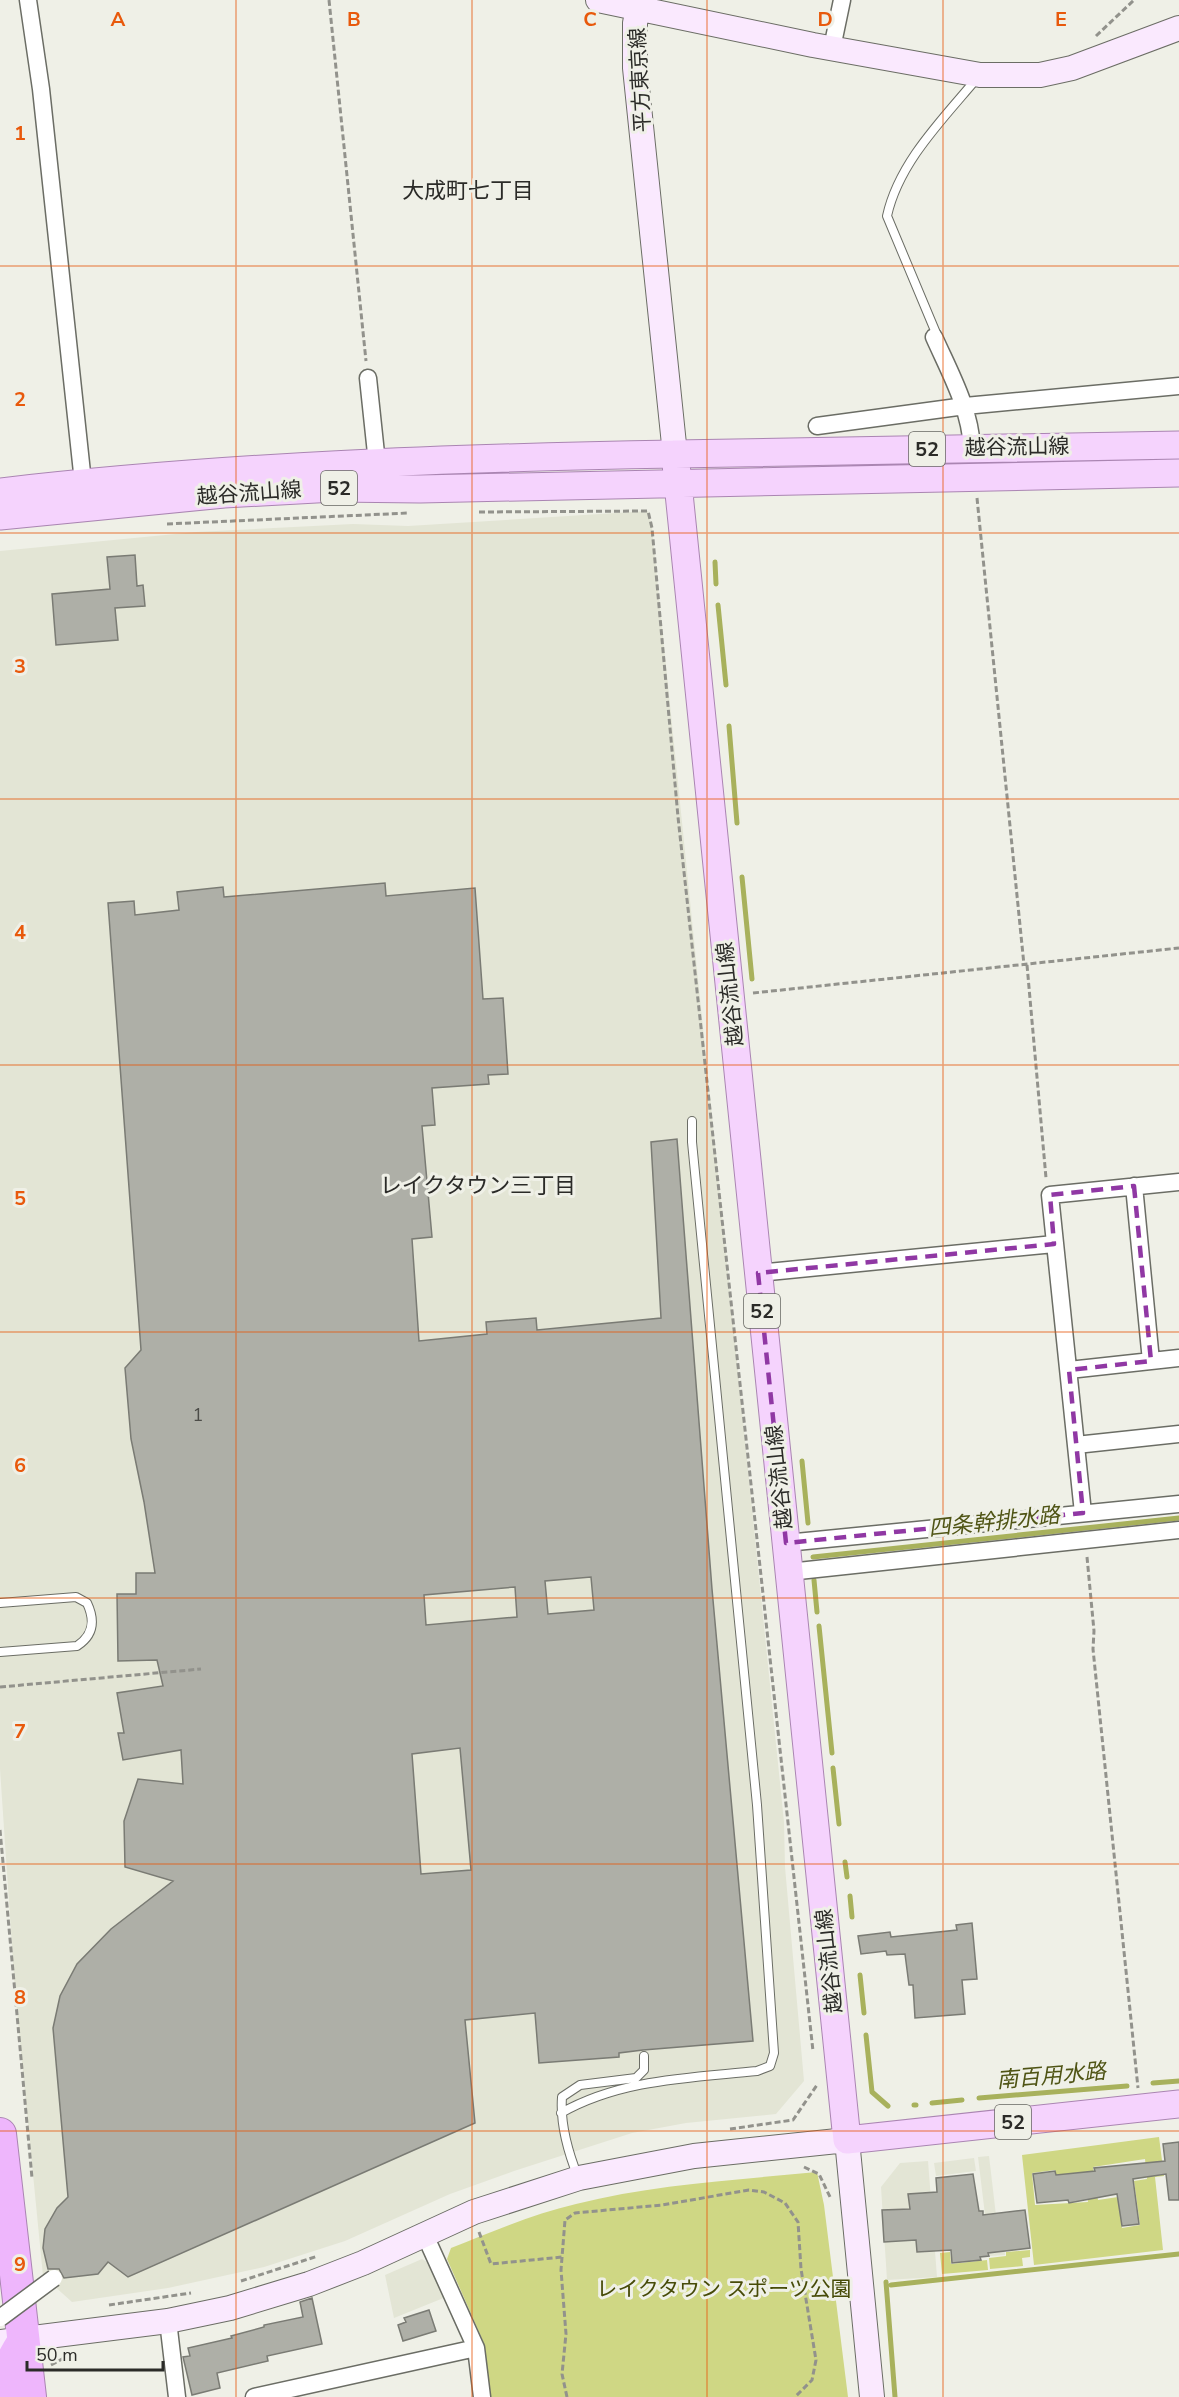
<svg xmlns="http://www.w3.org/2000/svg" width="1179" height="2397" font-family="'Nunito Sans','Noto Sans JP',sans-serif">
	<rect width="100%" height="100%" fill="#eff0e7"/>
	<path fill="#e3e5d5" d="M648,511L652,528L784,1822L785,1867L804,2081L776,2114L686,2123L632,2133L514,2171L450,2194L345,2241L264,2267L168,2288L72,2302L43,2276L15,1991L0,1769V551L196,532L353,524L408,526Z
		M989,2156L997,2224H1001L1005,2255L990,2256L978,2157Z
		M974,2158L976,2171L936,2176L934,2163Z
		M928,2161L937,2277L887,2280L881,2187L900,2163Z
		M422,2259L430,2264L446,2297L394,2318L385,2275Z"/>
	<path fill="#cfd784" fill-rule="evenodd" d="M1159,2137L1164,2176L1155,2177L1163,2250L1034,2265L1022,2155ZM1145,2159L1147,2179L1134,2181L1140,2225L1122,2228L1118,2197L1098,2200L1093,2167ZM1055,2170L1056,2175L1084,2172L1088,2202L1035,2205L1032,2173Z
		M817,2172L824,2205L848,2397H490L483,2341L447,2259L451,2248C492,2232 533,2214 576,2204C654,2184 737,2180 817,2172Z
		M1030,2250V2257L1022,2258L1023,2266L990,2269L989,2258L1006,2256V2252Z
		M950,2252L951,2264L987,2260L988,2270L942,2274L940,2253Z"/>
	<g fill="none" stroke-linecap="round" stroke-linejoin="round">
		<path stroke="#a8b15c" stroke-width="5" d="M715,562L716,584
			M718,605L726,685
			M729,726L737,823
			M742,877L752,979
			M802,1461L808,1523
			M813,1557L1179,1518
			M814,1580L817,1612
			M819,1626L832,1753
			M833,1768L839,1824
			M845,1862L847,1877
			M850,1896L852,1917
			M860,1975L864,2013
			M866,2035L872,2092L888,2106
			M1153,2083L1179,2081
			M979,2098L1127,2086
			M932,2103L962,2100
			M914,2105H916
			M886,2282L895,2397
			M891,2285L1179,2254"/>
	</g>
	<path fill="#aeafa7" stroke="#7a7b74" stroke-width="1.5" fill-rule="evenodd" d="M135,555L137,586L143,585L145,606L115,608L118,640L56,645L52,594L110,589L107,557Z
		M385,883L386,896L475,888L483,999L503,998L508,1074L488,1075L489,1084L432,1088L435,1125L422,1126L432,1237L412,1239L419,1341L487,1334L486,1322L536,1318L537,1330L661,1318L651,1142L677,1139L712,1589L753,2041L643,2050L619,2053V2057L539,2063L535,2013L465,2020L475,2123L128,2277L108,2262L98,2274L64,2278L59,2269H48L43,2248L45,2229L57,2208L68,2197L53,2028L60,1996L77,1964L111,1929L173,1881L125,1867L124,1821L138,1779L183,1784L181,1750L123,1760L118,1733H124L117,1693L163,1686L157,1660L118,1661L117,1594H136V1573H155L144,1502L131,1439L125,1368L141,1350L108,903L134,901L135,915L179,910L177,892L223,887L224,897ZM591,1577L594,1610L548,1614L545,1581ZM515,1587L517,1617L426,1625L424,1595ZM460,1748L471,1870L421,1874L412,1754Z
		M972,1923L977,1979L962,1980L965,2014L915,2018L913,1985H909L905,1954L887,1955L886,1951L861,1954L858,1936L890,1932L891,1937L957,1930L956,1925Z
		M1179,2142V2200H1169L1166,2174L1133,2179L1139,2224L1122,2226L1117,2194L1069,2203L1068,2200L1037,2203L1033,2174L1055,2171L1056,2175L1095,2171L1094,2168L1165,2161L1163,2144Z
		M973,2174L979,2211H983V2215L1025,2210L1030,2248L988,2253L989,2256L980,2257L981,2260L952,2263L951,2250L917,2252L916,2240L884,2242L882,2210L910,2209L908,2194L937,2192L936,2178Z
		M312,2298L322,2344L267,2356L268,2361L217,2373L220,2388L192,2395L183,2357L190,2356L188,2348L232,2338L231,2336L264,2327V2325L303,2317L300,2302Z
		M429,2310L436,2331L403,2341L398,2325L406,2322L404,2318Z"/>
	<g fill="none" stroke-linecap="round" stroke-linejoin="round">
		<g stroke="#6b6d65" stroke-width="10">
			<path id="lane" d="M934,336L936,333L887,216C899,162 943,119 978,77
				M0,1603L76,1597L87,1603C95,1620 94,1635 77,1646L0,1652
				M561,2113C621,2079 690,2078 757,2071L770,2066L774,2053L757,1805L692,1142V1121
				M578,2177C568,2152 560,2124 562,2097L580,2085L636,2078L644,2070V2056"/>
		</g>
		<g stroke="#6b6d65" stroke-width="19">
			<path id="street" d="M28,0L41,89L83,482
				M832,48L842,0
				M934,337C950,373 970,408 972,448
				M368,378L377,463
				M817,426L965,406L1179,386
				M1134,1186L1151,1361
				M758,1273L1054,1244
				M1069,1370L1179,1358
				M1076,1445L1179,1434
				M1083,1513L1050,1195L1179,1182
				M786,1543L1179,1504
				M789,1572L1179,1530
				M424,2233L476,2348L482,2397
				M168,2321L177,2397
				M254,2397L476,2348"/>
		</g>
		<g stroke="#6b6d65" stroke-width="26">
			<path id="secondary" d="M598,0L813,45L980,75H1040L1072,68L1179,28
				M638,8L635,23V68L675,454
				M0,2342L168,2321L230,2308L309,2284L363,2263L474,2212L579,2178L694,2156L847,2140L872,2397"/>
		</g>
		<g stroke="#aa85b2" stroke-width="29">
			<path id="primary" d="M675,454L847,2140L1179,2104
				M0,492C224,466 449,458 675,454C843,452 1011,447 1179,445
				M0,516L224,494L334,488L420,489L1179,473"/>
		</g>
		<g stroke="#aa85b2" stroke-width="34">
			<path id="highway" d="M0,2134L30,2397
				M8,2397C5,2373 10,2362 23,2342"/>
		</g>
		<path stroke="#92928c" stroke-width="3" stroke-dasharray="6 3" stroke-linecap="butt" d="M329,0L366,361
			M1096,36L1134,0
			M977,498L1024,965
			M479,512L648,511L652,528L678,817L813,2051
			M167,524L409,513
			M1027,965L1046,1178
			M753,993L1179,948
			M1087,1557L1094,1631L1093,1649L1138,2088
			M0,1687L201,1669
			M0,1830L32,2178
			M730,2129L793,2120L817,2085
			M804,2167L819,2174L831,2199
			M479,2232L491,2264L562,2257
			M241,2281L318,2256
			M109,2305L191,2293
			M51,2365L66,2357
			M567,2397L562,2374L566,2334L561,2270L565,2220L575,2213L662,2205L749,2190L764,2192L785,2203L798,2222L801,2269L816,2360L812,2380L795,2397"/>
		<use href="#lane" stroke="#fff" stroke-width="8"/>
		<use href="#street" stroke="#fff" stroke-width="16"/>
		<use href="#secondary" stroke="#fae9fe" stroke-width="24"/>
		<use href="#primary" stroke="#f5d3fd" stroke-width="27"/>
		<use href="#highway" stroke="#eeb6fc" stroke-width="32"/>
		<g stroke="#6b6d65" stroke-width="19" stroke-linecap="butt">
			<path id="street-bridge" d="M0,2318L54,2278"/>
		</g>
		<use href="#street-bridge" stroke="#fff" stroke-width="16"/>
	</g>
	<path fill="none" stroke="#9038a4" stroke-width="4.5" stroke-dasharray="12 8" stroke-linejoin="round" d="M1134,1186L1151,1361L1069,1370L1083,1513L786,1543L758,1273L1054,1244L1050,1195Z"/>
	<path fill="none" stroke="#e8590c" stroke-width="1.5" stroke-opacity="0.55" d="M236,0V2397M472,0V2397M707,0V2397M943,0V2397M0,266H1179M0,533H1179M0,799H1179M0,1065H1179M0,1332H1179M0,1598H1179M0,1864H1179M0,2131H1179"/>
	<g text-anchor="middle" stroke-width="6" stroke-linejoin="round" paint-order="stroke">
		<g font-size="18" fill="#4c4c48">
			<text x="198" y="1421">1</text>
		</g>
		<g fill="#eff0e7" stroke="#666661" stroke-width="1.5">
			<rect x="909" y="432" width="36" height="34" rx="4.5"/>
			<rect x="321" y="471" width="36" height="34" rx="4.5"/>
			<rect x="744" y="1294" width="36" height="34" rx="4.5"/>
			<rect x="995" y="2105" width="36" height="34" rx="4.5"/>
		</g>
		<g font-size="20" font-weight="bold" fill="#2b2b28">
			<text x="927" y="456">52</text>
			<text x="339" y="495">52</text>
			<text x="762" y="1318">52</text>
			<text x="1013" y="2129">52</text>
		</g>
		<g font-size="21" fill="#2b2b28" stroke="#eff0e7">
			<text transform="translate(640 80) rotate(-93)" y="7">平方東京線</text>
			<text transform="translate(1017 447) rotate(-1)" y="7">越谷流山線</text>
			<text transform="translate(249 493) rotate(-4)" y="7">越谷流山線</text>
			<text transform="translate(730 994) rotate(-96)" y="7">越谷流山線</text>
			<text transform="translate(779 1477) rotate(-96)" y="7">越谷流山線</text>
			<text transform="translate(829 1961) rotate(-96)" y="7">越谷流山線</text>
		</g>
		<g font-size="21" fill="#474b08" stroke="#eff0e7">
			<text x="724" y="2296">レイクタウン スポーツ公園</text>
		</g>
		<g font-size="22" fill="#2b2b28" stroke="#eff0e7">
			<text x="468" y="198">大成町七丁目</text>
			<text x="478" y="1193">レイクタウン三丁目</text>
		</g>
		<g font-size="22" font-style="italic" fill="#4f5415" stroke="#eff0e7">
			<text transform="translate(994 1521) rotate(-6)" y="8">四条幹排水路</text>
			<text transform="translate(1051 2075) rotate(-5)" y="8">南百用水路</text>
		</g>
	</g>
	<g font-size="20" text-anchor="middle" font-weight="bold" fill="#e8590c" stroke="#eff0e7" stroke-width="6" stroke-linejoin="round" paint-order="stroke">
		<text x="118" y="26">A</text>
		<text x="354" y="26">B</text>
		<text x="590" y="26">C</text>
		<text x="825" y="26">D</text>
		<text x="1061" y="26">E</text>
		<text x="20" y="140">1</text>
		<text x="20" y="406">2</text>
		<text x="20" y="673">3</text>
		<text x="20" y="939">4</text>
		<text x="20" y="1205">5</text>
		<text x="20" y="1472">6</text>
		<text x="20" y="1738">7</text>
		<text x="20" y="2004">8</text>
		<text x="20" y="2271">9</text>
	</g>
	<path d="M27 2361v9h136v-9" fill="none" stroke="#2b2b28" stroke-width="3"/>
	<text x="36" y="2361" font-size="18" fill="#2b2b28" stroke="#eff0e7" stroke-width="4.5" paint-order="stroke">50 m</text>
</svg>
